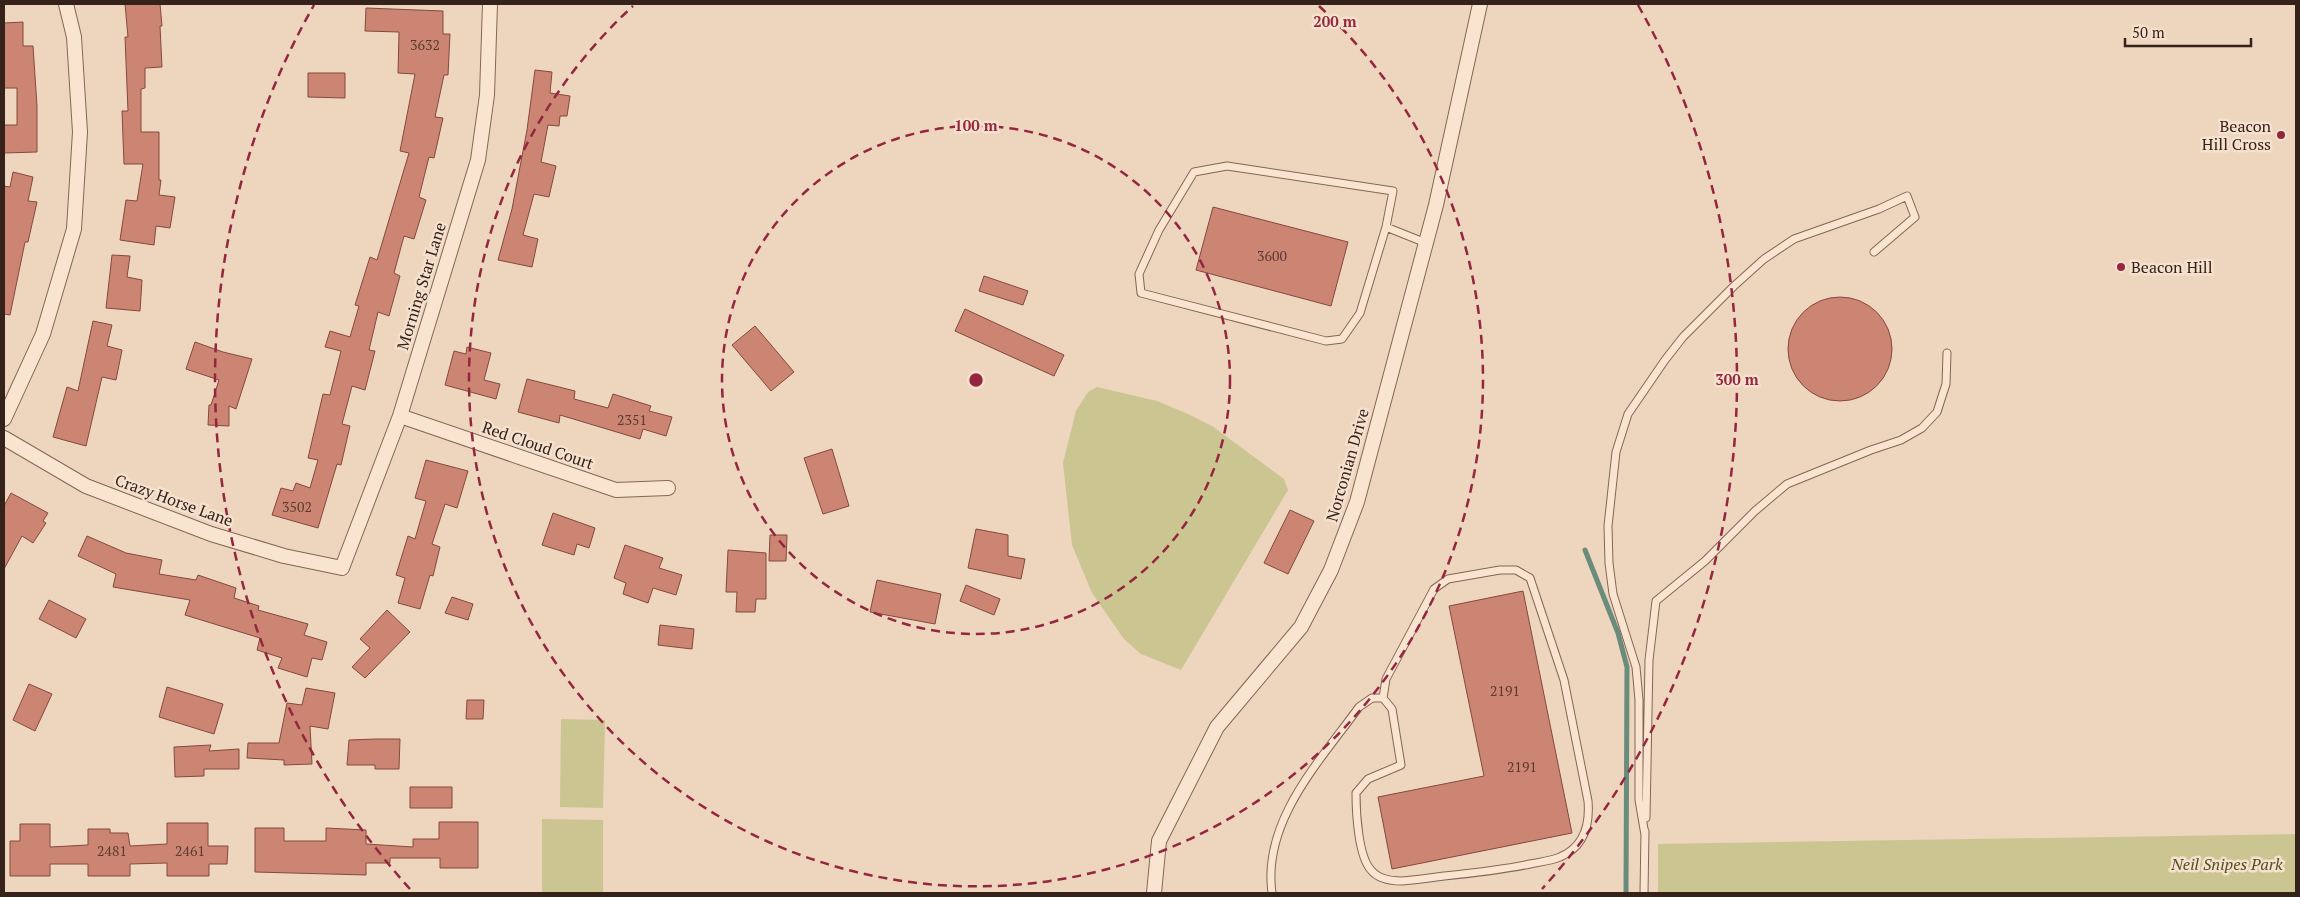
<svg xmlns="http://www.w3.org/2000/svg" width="2300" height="897" font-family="'PT Serif',serif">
	<rect width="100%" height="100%" fill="#edd5be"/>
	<path fill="#cbc592" d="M1097,387L1157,401L1188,414L1212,426L1284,479L1288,490L1181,670L1141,654L1124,639L1092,593L1072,545L1063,463L1076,411L1088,392Z
		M561,719L605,720L603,808L560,807Z
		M542,819L603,820V893H542Z
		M2296,834V893H1658V844Z"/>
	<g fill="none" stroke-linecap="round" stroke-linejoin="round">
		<path stroke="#698c7c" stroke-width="5" d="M1585,550L1618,633L1627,667L1626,893"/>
	</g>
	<path fill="#cc8573" stroke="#84493d" d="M125,4H160L162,26H160L162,67L145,68V88L141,89V132H159V180H161L159,195L175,197L170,228L156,226L154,245L120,240L126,200L137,201L143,164H124L122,111H128L125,37H128Z
		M366,8L443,11V34H450L448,75H444L435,117L443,118L434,158L429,157L419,197L426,200L414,239L404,236L394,273L400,276L389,316L378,312L369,350L375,351L365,390L352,386L342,424L350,426L341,465L337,464L318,528L272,515L281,488L293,491L296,483L310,488L318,460L308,458L323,394L330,395L341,351L325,347L330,331L350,337L359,306L355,305L370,257L377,260L409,153L400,151L415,74L398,73L399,32L365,31Z
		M23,22V46H33L37,106V152L4,153V125H17V88H4V23Z
		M535,70L552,72L550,93L570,96L567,116H560L559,126L548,125L541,162L556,166L549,197L534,194L523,235L538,239L532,267L498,260L512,209L527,130Z
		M308,73H345V98L308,97Z
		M13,172L33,177L28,201L37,202L28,242H25L10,315L4,314V186L10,187Z
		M1213,207L1348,242L1331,306L1196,270Z
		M112,255L130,256L127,277L142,280L140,311L106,308Z
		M984,276L1028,291L1023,305L979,291Z
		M1788 349a52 52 0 1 1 104 0a52 52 0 1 1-104 0Z
		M965,309L1064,355L1054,376L955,331Z
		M93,321L112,325L107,346L122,350L116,380L102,377L86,446L53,437L67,387L78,391Z
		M755,326L794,372L771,391L732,345Z
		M195,342L223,352L252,359L236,409L229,406V426L208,425L209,405H211L219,380L186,369Z
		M467,347L491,353L484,380L500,384L496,399L445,385L454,351L466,354Z
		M527,379L575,391L574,399L608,408L613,394L651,406L649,411L672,417L666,436L643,429L640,439L560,415L559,423L518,412Z
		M832,449L849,506L823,514L804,458Z
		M426,460L468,471L457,508L445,504L432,544L440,547L433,576L430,575L420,609L398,603L405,578L396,575L408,536L415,539L426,501L415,498Z
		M11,493L48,513L43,521L46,523L33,543L22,536L4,569V506Z
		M1290,510L1314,521L1288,574L1264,563Z
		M553,513L595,528L589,548L577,544L574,555L542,545Z
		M976,529L1008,535V556L1025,559L1021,579L968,568Z
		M770,535H787L786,561H769Z
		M87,536L126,553L162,560L159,574L196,580L198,575L236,588L234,598L259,606L258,610L308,624L304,635L327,642L322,660L312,658L307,677L278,668L282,658L257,650L260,638L185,615L190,600L113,587L116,574L78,556Z
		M625,545L663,558L659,568L682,575L676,595L653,588L648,603L623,594L626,583L614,578Z
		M728,550L766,553V599H756L755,612H736L737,592H726Z
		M877,580L941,594L935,624L870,612Z
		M966,585L1000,599L994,615L960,601Z
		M1523,591L1572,833L1392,869L1378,797L1484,776L1449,606Z
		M452,597L473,604L468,620L445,613Z
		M49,600L86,619L76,638L39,619Z
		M387,610L410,632L365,678L352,667L370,648L360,639Z
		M660,625L694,629L692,649L658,645Z
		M29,684L52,694L35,731L13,720Z
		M167,687L223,704L214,734L159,717Z
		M306,688L335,693L328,729L310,726L312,764L284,765V760L247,758L248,743H279L287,703L302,705Z
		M467,700H484L483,719H466Z
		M376,739H400L399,769H375V765H347L349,740Z
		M211,745L209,751L239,749V769H204V776L175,777L174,747Z
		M410,787H452V808H410Z
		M439,822H478V868H440V858H390V863H366V875L255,872V828H284V841H326V828L366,830V844L413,847V839H439Z
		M167,823H208V846H228L227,864H209V876H167V863L130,864V876H88V864H50V876H10V841H20V824H50V847L88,845V829H110V833H128L130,846L167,844Z"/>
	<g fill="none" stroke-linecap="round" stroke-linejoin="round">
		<g stroke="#856557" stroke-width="9">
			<path id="service" d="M1386,227L1360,313L1342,339L1326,341L1141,293L1139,274L1159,230L1194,172L1227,166L1393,191L1386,227L1426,243
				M1500,570H1516L1530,578L1564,680L1588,801C1590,825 1584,847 1560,857C1551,861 1539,862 1530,864C1501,870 1473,873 1444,876C1430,878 1416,880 1402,881C1392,881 1378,879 1371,870C1358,856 1356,811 1356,793L1368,779L1401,765L1392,709L1383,698L1386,679L1434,589L1448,579Z
				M1646,818L1649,660L1656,601L1705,561L1755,511L1787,484L1871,450L1901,440L1922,428L1937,412L1946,384L1947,353
				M1645,835L1639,800V700L1636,667L1613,594L1609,563L1608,526L1616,452L1628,414L1665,360L1683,337L1734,286L1764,259L1794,239L1879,209L1907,196L1915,217L1874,252
				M1272,893C1262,821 1320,761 1359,707L1372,698H1383
				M1644,893L1645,831"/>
		</g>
		<g stroke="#856557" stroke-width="16">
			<path id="minor" d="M400,416L616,490L668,488
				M4,419L43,334L74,229L80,132L74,37L66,4
				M4,438L86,486L211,534L284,556L342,568L400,416L478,160L487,95L490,4
				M1154,893L1159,841L1217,727L1301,627L1331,570L1357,502L1436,205L1480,4"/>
		</g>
		<use href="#service" stroke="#f9e4d0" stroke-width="7"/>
		<use href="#minor" stroke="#f9e4d0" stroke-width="14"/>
	</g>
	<g fill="none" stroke="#94273f" stroke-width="2.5" stroke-dasharray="9 6">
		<circle cx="976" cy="380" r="254"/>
		<path d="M1319 6A507 507 0 1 1 633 6"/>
		<path d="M410 889A761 761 0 0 1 314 5M1638 5A761 761 0 0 1 1542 889"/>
	</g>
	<g fill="#94273f" stroke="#f5e1cd" stroke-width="2">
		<circle cx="2281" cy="135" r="5"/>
		<circle cx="2121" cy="267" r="5"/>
	</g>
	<g text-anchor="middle" stroke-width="5" stroke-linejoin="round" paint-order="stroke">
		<g font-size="14" fill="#5b3b31">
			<text x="425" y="50">3632</text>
			<text x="1272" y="261">3600</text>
			<text x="632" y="425">2351</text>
			<text x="297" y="512">3502</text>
			<text x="1505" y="696">2191</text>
			<text x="1522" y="772">2191</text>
			<text x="112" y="856">2481</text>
			<text x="190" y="856">2461</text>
		</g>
		<g font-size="16" fill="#35221b" stroke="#f5e1cd" text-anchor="end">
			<text x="2271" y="132">Beacon<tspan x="2271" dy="18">Hill Cross</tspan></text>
			<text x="2131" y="273" text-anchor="start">Beacon Hill</text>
		</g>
		<g font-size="16" fill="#35221b" stroke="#f5e1cd">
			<text transform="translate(421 286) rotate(-73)" y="6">Morning Star Lane</text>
			<text transform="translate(538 445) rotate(19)" y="6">Red Cloud Court</text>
			<text transform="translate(1347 465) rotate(-74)" y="6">Norconian Drive</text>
			<text transform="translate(174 500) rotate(20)" y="6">Crazy Horse Lane</text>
		</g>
		<g font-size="16" font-style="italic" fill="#4f5122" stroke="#f5e1cd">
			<text x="2227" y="870">Neil Snipes Park</text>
		</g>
	</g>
	<circle cx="976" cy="380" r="8" fill="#94273f" stroke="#f5e1cd" stroke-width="2.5"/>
	<g font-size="15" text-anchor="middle" font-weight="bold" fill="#94273f" stroke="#f5e1cd" stroke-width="5" stroke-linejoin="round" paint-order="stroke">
		<text x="1335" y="27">200 m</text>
		<text x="976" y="131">100 m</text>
		<text x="1737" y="385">300 m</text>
	</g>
	<rect width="2300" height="897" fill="none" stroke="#35221b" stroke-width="10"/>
	<path d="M2125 38v8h126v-8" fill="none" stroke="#35221b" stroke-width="2.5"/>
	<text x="2132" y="38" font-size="15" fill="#35221b" stroke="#f5e1cd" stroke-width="4" paint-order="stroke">50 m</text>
</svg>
